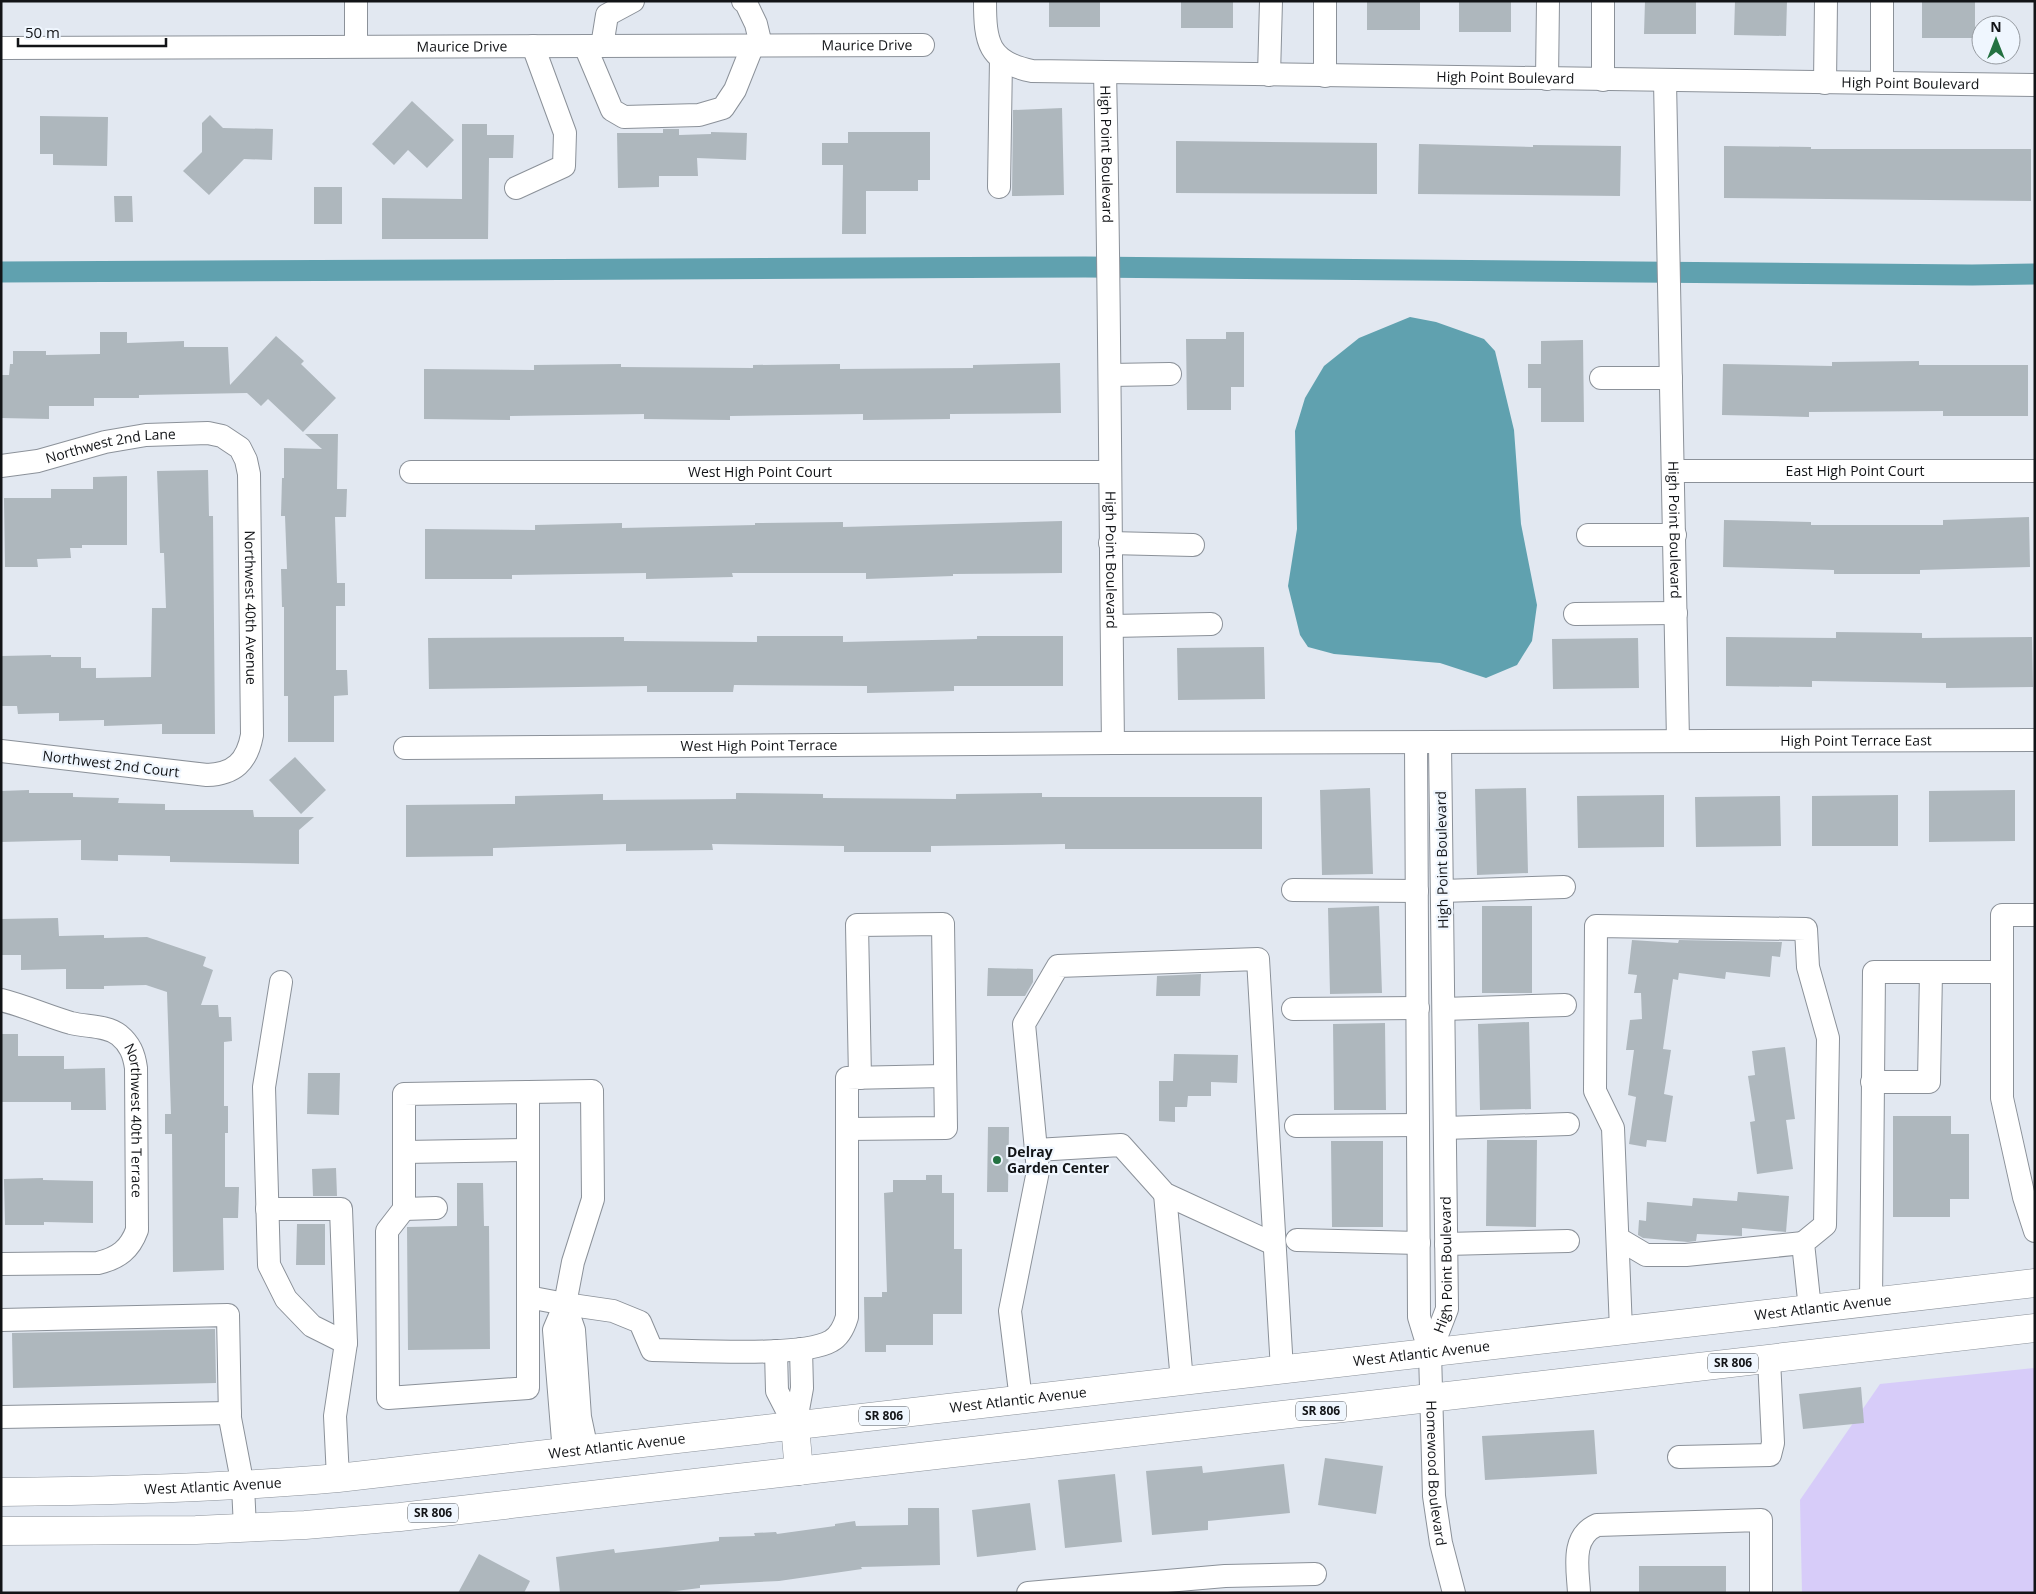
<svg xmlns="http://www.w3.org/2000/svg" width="2036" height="1594" font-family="'Open Sans',sans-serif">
	<rect width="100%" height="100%" fill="#e2e8f1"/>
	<path fill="#d7ccf9" d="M2035,1368V1593H1802L1800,1500L1880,1384Z"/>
	<path fill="#60a1af" d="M1410,317L1436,322L1484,339L1495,351L1514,430L1521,524L1537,605L1532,641L1517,665L1486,678L1440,663L1334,654L1308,647L1300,635L1288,586L1297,529L1295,431L1305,398L1324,366L1359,338Z"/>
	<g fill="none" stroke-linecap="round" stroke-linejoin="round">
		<path stroke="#60a1af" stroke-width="21" d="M1,272L1085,267L1972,275L2035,274"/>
	</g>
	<path fill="#aeb7bd" d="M1049,1H1100V27H1049Z
		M1181,1H1233V28H1181Z
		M1367,1H1420V30H1367Z
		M1459,1H1511V32H1459Z
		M1645,1H1696V34H1644Z
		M1735,1H1787L1786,36L1734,35Z
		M1922,1H1975V38H1922Z
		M412,101L454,140L427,168L408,150L394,165L372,144Z
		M1062,108L1064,195L1012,196L1013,110Z
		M210,115L223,128L273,129L272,160L244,159L209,195L183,171L202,152V123Z
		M40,116L108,117L107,166L53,165V154H40Z
		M462,124H487V135H514L513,158H489L488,239H382V198L462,199Z
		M663,129H679V135L711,134V132L747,133L746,160L697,158L698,176H659V187L618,188L617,133H663Z
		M848,132H930V180H918V191H866V234H842L843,165H822V143H848Z
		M1176,141L1377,143V194L1176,193Z
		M1419,144L1533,147V145L1621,146L1620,196L1418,194Z
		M1724,146L1811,147V149H2031V201L1724,198Z
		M314,187H342V224H314Z
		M114,196H132L133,222H115Z
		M100,332H127V343L184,341V347H228L230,385L276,336L304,361L301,364L336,398L303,432L268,399L261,406L247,393L139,395V398H94V406H49V419L1,418V375H9L10,364H13V351H46V355L100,354Z
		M1226,332H1244V387H1231V410H1187L1186,339H1226Z
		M1583,340L1584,422H1541V388H1528V364H1541V341Z
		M1919,361V365H2028V416H1943V411L1809,412V417L1722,415L1723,364L1832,366V362Z
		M1060,363L1061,413L950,414V419L863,420V414L730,416V420L644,419V414L510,416V420L424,419V369L534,370V365L621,364V367L753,368V365L840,364V369L973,368V365Z
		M305,434H338L337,489H347L346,517H335L337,583H345V606H336V670H347L348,695L334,696V742H288V696H284V607H282L281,569H287L285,516H281L282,478H284V448L322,449Z
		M208,470L209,516H213L215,734H162V724L104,726V720L59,721V713L18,714L17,706H1V656L51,655V657H81V668H96V678L151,677L152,608H166L164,553H160L157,471Z
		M127,476V545H82V548H70L71,558L37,559L38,567H5L4,498H51V489H93V477Z
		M2029,517L2030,567L1920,570V574H1834V570L1723,567L1724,520L1811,522V525H1943V520Z
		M1062,521V573L953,574V576L866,579V573H732L733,577L646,579V573L512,575V579H425V529L535,530V525L622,523V528L755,525V523L843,522V527Z
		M1836,632L1922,633V638L2032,637L2033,687L1946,688V683L1812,681V687L1726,686V637L1836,638Z
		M757,636H843V642L977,639V636H1063V686H954V691L867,693V686L734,685L733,692H647V686L429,689L428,638L624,637V641L757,642Z
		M1638,638L1639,688L1553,689L1552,639Z
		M1264,647L1265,699L1178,700L1177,648Z
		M295,757L326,790L301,814L269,780Z
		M1370,788L1373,874L1322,875L1320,790Z
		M1526,788L1528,873L1477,875L1475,789Z
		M29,790V793H73V797L119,798L118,803L165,804V810H253L254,817H314L299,830V864L170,862V856L118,855V861L81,860V840L1,842V791Z
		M2015,790V841L1929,842V791Z
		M736,793L823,794V798L956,799V794L1042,793V797H1262V849H1065V844L931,846V852H844V846L712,844L713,850L626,851V844L493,848V856L406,857V805L515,804V796L603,794V800L736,799Z
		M1664,795V847L1578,848L1577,796Z
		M1898,795V846H1812V796Z
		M1780,796L1781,846L1696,847L1695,797Z
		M1379,906L1382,993L1330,994L1328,908Z
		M1482,906H1532V993H1482Z
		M58,918L59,936L104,935V938L147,937L206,957L203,966L213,970L201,1005H218L219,1017H231L232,1041L224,1042V1106H228V1133H225V1187H239L238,1218H223L224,1270L173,1272L172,1134H165V1114H171L167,992L146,985L104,986V989H66V969L21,970V955H1V919Z
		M1632,940L1678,943L1679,940L1782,942L1780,957L1772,956L1770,977L1726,972L1725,979L1679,973L1678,980L1673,979L1663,1049L1671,1050L1664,1094L1673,1096L1666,1142L1647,1140L1646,1147L1629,1144L1636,1097L1628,1095L1634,1050H1626L1630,1020L1642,1019L1641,993H1634L1637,975L1628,974Z
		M988,968L1033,969V982L1025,996H987Z
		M1201,974L1200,996H1156L1157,976Z
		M1529,1022L1531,1109L1480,1110L1478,1024Z
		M1385,1023L1386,1110H1334L1333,1024Z
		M1,1034H18V1056H64V1069L105,1068L106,1110H71V1102H1Z
		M1785,1047L1795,1119L1786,1120L1793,1169L1757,1174L1750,1122L1755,1121L1748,1076L1755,1075L1752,1051Z
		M1174,1054L1238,1055L1237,1083L1211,1082V1096H1188L1187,1107H1175V1122L1159,1121V1081H1173Z
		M308,1073H340L339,1115L307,1114Z
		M1893,1116H1951V1134H1969V1199H1950V1217H1893Z
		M988,1127H1009L1008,1192H987Z
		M1487,1140H1537L1536,1227L1486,1226Z
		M1331,1141H1383V1227H1332Z
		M336,1168L337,1196H313L312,1169Z
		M926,1175H942V1193H954V1249H962V1314H933V1345H886V1352H865L864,1297H882V1292H887L884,1193L893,1192V1180H926Z
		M43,1178V1180L93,1181V1223L44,1222V1225H5L4,1179Z
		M457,1183H483L484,1226H489L490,1349L408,1350L407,1227L457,1226Z
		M1738,1192L1789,1196L1786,1232L1742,1228V1236L1697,1234L1696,1241L1688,1242L1643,1238L1638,1235L1639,1220L1646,1221L1647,1202L1692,1206L1693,1198L1737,1201Z
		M297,1224H325V1265H296Z
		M215,1329L216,1383L13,1388L12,1333Z
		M1861,1387L1864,1423L1803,1429L1799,1394Z
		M1594,1430L1597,1474L1485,1480L1482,1436Z
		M1325,1458L1383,1466L1376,1514L1318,1505Z
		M1284,1464L1290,1513L1208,1521V1530L1152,1535L1146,1471L1202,1466L1203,1473Z
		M1115,1474L1122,1542L1065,1548L1058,1480Z
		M1030,1503L1036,1550L977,1557L972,1510Z
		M908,1508H939L940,1565L861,1567L862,1569L779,1581L700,1585V1588L659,1593H560L556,1557L614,1549L615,1553L719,1541V1537L755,1536L754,1533L776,1532L777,1534L835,1526V1524L855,1521L856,1526L908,1525Z
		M479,1554L530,1581L524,1593H458Z
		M1639,1566H1726V1593H1639Z"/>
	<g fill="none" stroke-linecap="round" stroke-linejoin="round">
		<g stroke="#8b9199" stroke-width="24">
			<g id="minor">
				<path d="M356,1V46"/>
				<path d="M743,1L746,3L756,24L761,45"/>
				<path id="s1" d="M985,1C985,42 988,62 1032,71L2035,85"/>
				<path d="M1882,1V83"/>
				<path d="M585,46L612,110L624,117L699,115L723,108L735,90L753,45"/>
				<path d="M602,46L607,15L633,1"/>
				<path id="s2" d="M1,48L923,45"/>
				<path id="s3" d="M1105,72C1110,296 1110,519 1113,743"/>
				<path d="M1269,75L1271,1"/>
				<path d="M1325,76V1"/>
				<path d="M1547,79L1548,1"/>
				<path d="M1603,80V1"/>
				<path id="s4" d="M1665,81C1670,301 1675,521 1678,741"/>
				<path d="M1825,83L1826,1"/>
				<path d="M999,187L1001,59"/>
				<path d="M516,188L564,166L565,133L533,46"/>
				<path d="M1110,375L1170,374"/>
				<path d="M1601,378H1671"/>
				<path id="s5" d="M1,466L38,461L105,442L146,435L208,433L222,436L240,448L246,460L249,474L252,735C247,762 234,774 207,775L1,751"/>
				<path id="s6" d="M1675,471H2035"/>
				<path id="s7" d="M411,472H1109"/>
				<path d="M1588,535H1675"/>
				<path d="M1110,543L1193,545"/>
				<path d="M1575,614L1676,613"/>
				<path d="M1112,626L1211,624"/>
				<path id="s8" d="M1416,743L1419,1317L1430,1353L1434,1496L1441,1543L1454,1593"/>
				<path id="s9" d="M405,748L1113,743L2035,740"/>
				<path d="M1293,890L1417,891"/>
				<path d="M1442,891L1564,887"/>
				<path d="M2035,915H2002V1098L2024,1197L2035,1231"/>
				<path d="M281,982L264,1087L269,1265L286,1299L312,1326L346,1343"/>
				<path id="s10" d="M1,1000C25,1006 47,1016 71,1023C86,1027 106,1025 119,1035C130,1044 134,1054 136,1068L137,1230C130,1249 119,1258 98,1263L1,1264"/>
				<path d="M1293,1009L1418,1008"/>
				<path d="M1444,1009L1565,1005"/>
				<path d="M1872,1082H1929L1931,972"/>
				<path d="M528,1092L592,1091L593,1199L573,1262L565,1304L554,1330L564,1453"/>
				<path d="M1296,1126L1418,1125"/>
				<path d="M1445,1128L1568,1124"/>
				<path d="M847,1129L946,1128L943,924L857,925L860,1078"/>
				<path d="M1036,1150L1121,1145L1165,1194L1274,1244"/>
				<path d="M404,1152L528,1150"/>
				<path d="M1165,1194L1182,1381"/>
				<path d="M436,1208L404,1209V1094L528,1092V1297L565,1304L613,1311L640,1322L652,1350C690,1350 802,1358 831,1341C840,1336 844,1327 847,1317V1078L944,1076"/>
				<path d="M267,1209H341L346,1343L335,1416L338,1478"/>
				<path d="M404,1209L387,1231L388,1398L528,1388V1297"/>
				<path d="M1619,1239L1646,1255H1686L1803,1243"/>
				<path d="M1297,1240L1419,1243"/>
				<path d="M1446,1244L1568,1241"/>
				<path d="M1871,1301L1874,972H2002"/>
				<path d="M565,1304L574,1330L580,1417L587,1450"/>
				<path d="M1,1320L228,1315L230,1418L243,1486L245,1528"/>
				<path d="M1621,1330L1613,1128L1595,1091L1596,926L1806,929L1808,967L1828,1038L1825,1225L1803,1243L1810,1309"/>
				<path d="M776,1351L777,1391L795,1426"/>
				<path id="s11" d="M1430,1353L1447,1309L1440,743"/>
				<path d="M1021,1400L1010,1311L1038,1171L1024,1024L1058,966L1258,959L1282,1370"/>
				<path d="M1,1417L230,1413"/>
				<path d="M795,1426L802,1388L801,1349"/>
				<path d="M1679,1457L1770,1455L1773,1443L1769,1359"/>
				<path d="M1028,1593L1225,1576L1315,1574"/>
				<path d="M1579,1593C1578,1569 1570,1537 1597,1525L1761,1520V1593"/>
			</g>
		</g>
		<g stroke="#8b9199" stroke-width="29">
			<g id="major">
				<path d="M795,1426L799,1471"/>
				<path id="s12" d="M1,1492C114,1491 225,1488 338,1478L2035,1283"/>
				<path d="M1,1531L196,1530L305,1525L400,1517L2035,1328"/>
			</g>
		</g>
		<use href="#minor" stroke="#fff" stroke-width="22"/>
		<use href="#major" stroke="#fff" stroke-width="28"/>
	</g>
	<circle fill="#237141" stroke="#eff6fe" stroke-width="2" cx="997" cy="1160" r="5"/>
	<g text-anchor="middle" stroke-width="4.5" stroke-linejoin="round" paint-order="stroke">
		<g fill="#eff6fe" stroke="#54585c" stroke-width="1">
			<rect x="1708" y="1353.5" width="50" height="19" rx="4"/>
			<rect x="1296" y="1401.5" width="50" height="19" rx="4"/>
			<rect x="859" y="1406.5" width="50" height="19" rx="4"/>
			<rect x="408" y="1503.5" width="50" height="19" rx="4"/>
		</g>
		<g font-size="12" font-weight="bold" fill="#121417">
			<text x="1733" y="1367">SR 806</text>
			<text x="1321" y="1415">SR 806</text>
			<text x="884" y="1420">SR 806</text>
			<text x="433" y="1517">SR 806</text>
		</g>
		<g font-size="14" fill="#121417" stroke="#eff6fe">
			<text dy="5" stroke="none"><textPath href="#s2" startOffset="866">Maurice Drive</textPath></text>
			<text dy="5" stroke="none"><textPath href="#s2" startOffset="461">Maurice Drive</textPath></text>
			<text dy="5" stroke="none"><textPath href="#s1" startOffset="569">High Point Boulevard</textPath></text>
			<text dy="5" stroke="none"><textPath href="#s1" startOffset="974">High Point Boulevard</textPath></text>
			<text dy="5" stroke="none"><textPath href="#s3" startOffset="82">High Point Boulevard</textPath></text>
			<text dy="5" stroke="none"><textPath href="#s5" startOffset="112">Northwest 2nd Lane</textPath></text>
			<text dy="5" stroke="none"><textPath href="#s6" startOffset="180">East High Point Court</textPath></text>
			<text dy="5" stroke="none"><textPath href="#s7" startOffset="349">West High Point Court</textPath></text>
			<text dy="5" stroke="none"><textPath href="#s4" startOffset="449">High Point Boulevard</textPath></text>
			<text dy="5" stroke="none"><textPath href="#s3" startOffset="488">High Point Boulevard</textPath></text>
			<text dy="5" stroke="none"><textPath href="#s5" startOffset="408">Northwest 40th Avenue</textPath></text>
			<text dy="5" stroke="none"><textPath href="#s9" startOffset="1451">High Point Terrace East</textPath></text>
			<text dy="5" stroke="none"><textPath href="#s9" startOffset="354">West High Point Terrace</textPath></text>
			<text transform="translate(111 764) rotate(7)" y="5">Northwest 2nd Court</text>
			<text transform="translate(1442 860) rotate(-91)" y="5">High Point Boulevard</text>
			<text dy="5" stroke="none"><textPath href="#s10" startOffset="214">Northwest 40th Terrace</textPath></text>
			<text dy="5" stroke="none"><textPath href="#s11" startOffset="91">High Point Boulevard</textPath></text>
			<text dy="5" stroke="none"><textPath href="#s12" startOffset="1832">West Atlantic Avenue</textPath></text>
			<text dy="5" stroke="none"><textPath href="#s12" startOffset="1428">West Atlantic Avenue</textPath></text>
			<text dy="5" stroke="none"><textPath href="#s12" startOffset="1022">West Atlantic Avenue</textPath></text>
			<text dy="5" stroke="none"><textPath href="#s12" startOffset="618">West Atlantic Avenue</textPath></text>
			<text dy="5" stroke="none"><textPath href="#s8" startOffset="732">Homewood Boulevard</textPath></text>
			<text dy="5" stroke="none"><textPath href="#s12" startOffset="212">West Atlantic Avenue</textPath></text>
		</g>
		<g font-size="14" font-weight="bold" fill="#121417" stroke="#eff6fe" text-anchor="start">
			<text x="1007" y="1157">Delray<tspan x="1007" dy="16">Garden Center</tspan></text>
		</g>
	</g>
	<rect width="2036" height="1594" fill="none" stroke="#121417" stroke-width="5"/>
	<g transform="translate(1996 40)"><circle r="24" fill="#eff6fe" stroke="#979ca2"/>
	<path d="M0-4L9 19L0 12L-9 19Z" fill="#237141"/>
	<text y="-8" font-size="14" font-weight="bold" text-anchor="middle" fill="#121417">N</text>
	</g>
	<path d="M18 38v8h148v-8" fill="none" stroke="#121417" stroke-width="2.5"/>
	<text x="25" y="38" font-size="15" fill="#121417" stroke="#eff6fe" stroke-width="4" paint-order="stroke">50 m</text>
</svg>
